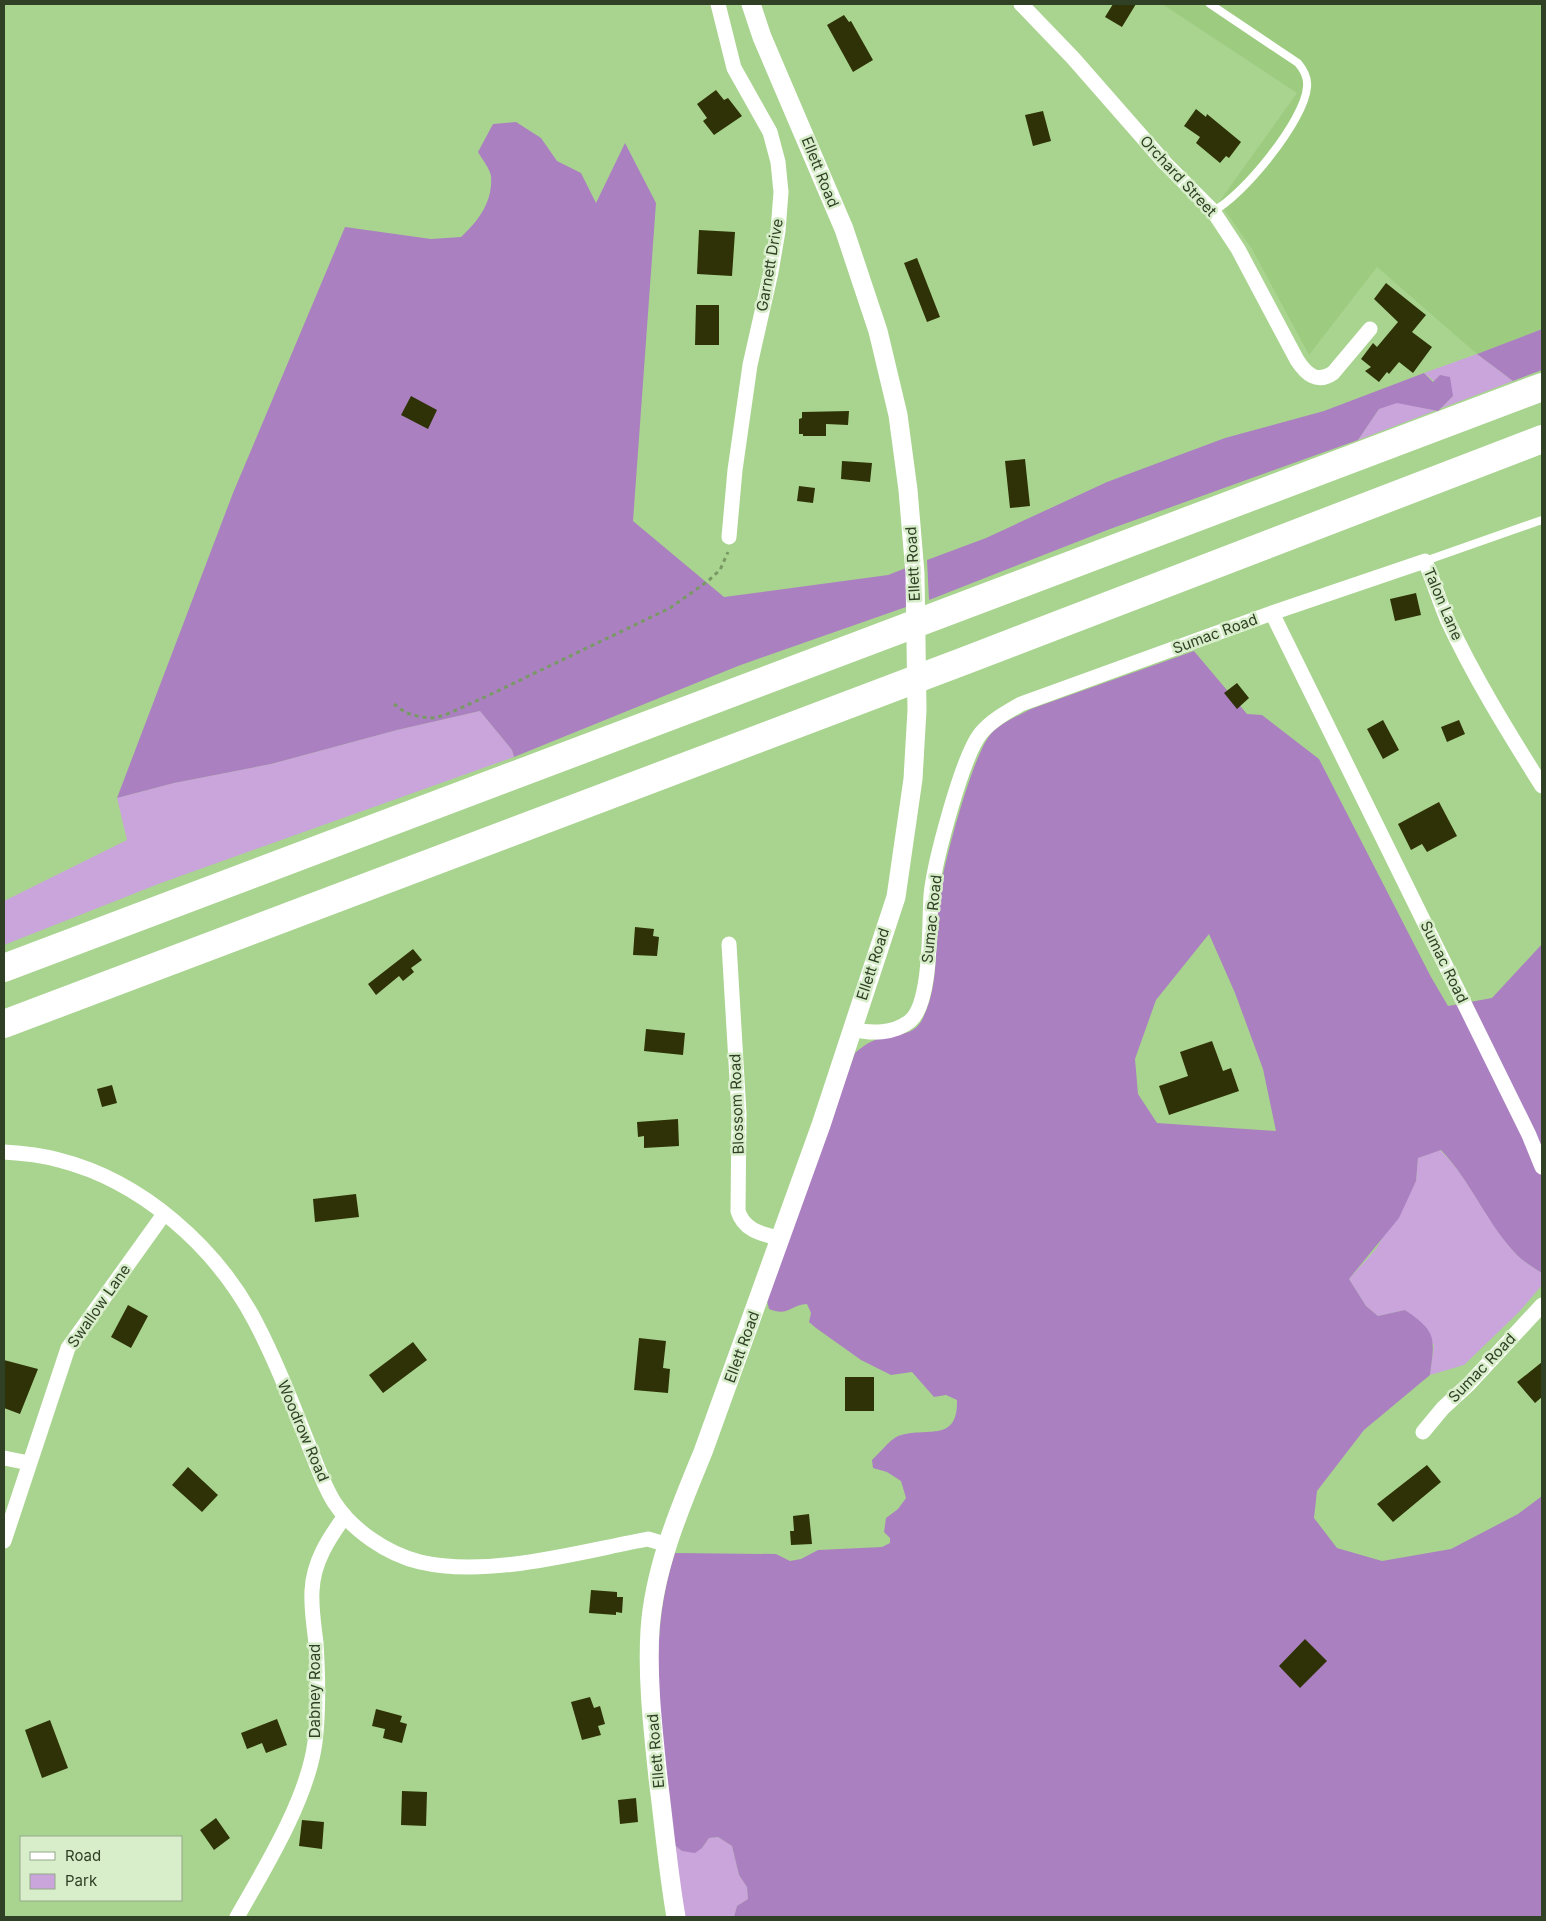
<svg xmlns="http://www.w3.org/2000/svg" width="1546" height="1921" font-family="Inter,sans-serif">
	<rect width="100%" height="100%" fill="#a9d48f"/>
	<path fill="#9dcc80" d="M1162,4H1542V329L1477,354L1377,267L1309,355L1252,249L1219,202L1297,93Z"/>
	<path fill="#c9a5db" d="M1477,354L1513,381L1358,440L1379,409L1397,402L1438,411L1453,396L1424,373Z
		M480,711L512,750L514,757L161,883L4,945V901L127,840L117,798L174,783L271,764L397,730Z
		M1440,1150C1471,1180 1487,1223 1517,1255C1524,1262 1534,1268 1542,1273V1285L1519,1312L1464,1365L1430,1375L1434,1345L1405,1310L1378,1316L1366,1306L1349,1279L1376,1249L1416,1181L1418,1158Z
		M718,1837L732,1846L739,1875L747,1887L748,1899L737,1906L734,1917H684L673,1844L682,1851L702,1848L709,1838Z"/>
	<path fill="#ab80c0" fill-rule="evenodd" d="M516,122L541,138L557,161L581,173L596,203L625,143L656,203L633,521L724,597L888,575L906,568V607L738,666L514,757L512,750L480,711L397,730L271,764L174,783L117,798L233,493L345,227L431,239L461,237C478,221 493,202 491,176C490,169 482,159 478,152L493,124Z
		M1542,329V370L1513,381L1477,354Z
		M1424,373L1433,382L1440,375L1450,377L1453,396L1438,411L1397,403L1379,409L1358,440L1110,529L929,600L927,560L986,538L1107,482L1225,438L1324,411Z
		M1194,651L1247,714L1262,715L1319,759L1431,977L1448,1006L1492,998L1542,944V1273C1534,1268 1524,1262 1517,1255C1487,1224 1471,1181 1441,1150L1418,1158L1416,1181L1399,1218L1349,1279L1366,1306L1378,1316L1405,1310C1437,1332 1435,1337 1430,1375L1364,1430L1317,1491L1314,1518L1337,1548L1382,1561L1451,1549L1518,1514L1542,1496V1917H734L737,1906L748,1899L747,1887L739,1875L732,1846L718,1837L709,1838L702,1848L695,1853L682,1851L673,1844C663,1748 644,1647 675,1553L776,1554L790,1561L801,1559L818,1550L882,1547L890,1543V1538L884,1532L886,1518L898,1509L906,1498L901,1481L887,1472L873,1468L872,1460C880,1453 889,1440 898,1436C926,1426 958,1444 957,1400L946,1395L934,1397L912,1372L891,1375L861,1360L816,1328L809,1322L811,1313L807,1304C790,1305 788,1317 769,1309L767,1301L855,1053C863,1046 870,1041 881,1038C897,1034 915,1036 923,1018C941,981 934,937 939,898C942,868 972,757 990,735C1000,723 1018,716 1031,709ZM1209,934L1235,993L1263,1069L1276,1131L1157,1123L1138,1094L1135,1059L1156,1000Z"/>
	<path fill="#2e3206" d="M1113,4H1136L1122,27L1105,17Z
		M844,15L849,22L851,21L873,60L853,72L827,25Z
		M716,90L724,100L728,98L742,116L714,135L703,121L707,118L697,104Z
		M1196,109L1206,117L1207,114L1241,142L1229,158L1226,156L1220,163L1196,143L1200,137L1184,126Z
		M1043,111L1051,141L1033,146L1025,115Z
		M699,230L735,232L732,276L697,274Z
		M917,258L940,317L927,322L904,263Z
		M1386,283L1426,315L1412,332L1432,347L1413,373L1399,362L1389,374L1387,372L1379,382L1365,371L1371,367L1361,359L1373,343L1377,347L1398,322L1374,299Z
		M696,305H719V345H695Z
		M411,396L437,410L428,429L401,415Z
		M849,411L848,425L826,424V436H803V434H799V419L802,418V412Z
		M1025,459L1030,506L1010,508L1005,461Z
		M842,461L872,463L870,482L841,479Z
		M799,486L815,488L813,503L797,501Z
		M1416,593L1421,615L1395,621L1390,599Z
		M1237,683L1249,698L1237,709L1224,693Z
		M1383,720L1399,750L1383,759L1367,729Z
		M1459,720L1465,734L1447,742L1441,727Z
		M1439,802L1457,836L1427,852L1422,844L1411,850L1398,824Z
		M635,927L654,929L653,936L659,937L657,956L633,955Z
		M413,949L422,960L411,968L414,972L403,981L399,976L376,995L368,984Z
		M646,1029L685,1033L683,1055L644,1051Z
		M1212,1041L1223,1071L1231,1068L1239,1091L1169,1115L1159,1086L1188,1076L1180,1052Z
		M112,1085L117,1103L102,1107L97,1089Z
		M678,1119L679,1146L644,1148V1136L638,1137L637,1122Z
		M356,1194L359,1217L315,1222L313,1199Z
		M128,1305L148,1316L131,1348L111,1337Z
		M639,1338L666,1341L663,1368L670,1369L668,1393L634,1390Z
		M413,1342L427,1360L383,1393L369,1375Z
		M4,1360L38,1369L20,1414L4,1408Z
		M1542,1362V1397L1535,1403L1517,1382Z
		M845,1377H874V1411H845Z
		M1427,1465L1441,1482L1393,1522L1377,1504Z
		M188,1467L218,1495L202,1512L172,1485Z
		M809,1514L812,1544L791,1545L790,1531H794L793,1516Z
		M591,1590L617,1592V1597H623L622,1613L616,1612V1615L589,1613Z
		M1305,1639L1327,1661L1300,1688L1279,1666Z
		M590,1697L594,1708L600,1706L605,1724L598,1726L601,1735L582,1740L571,1702Z
		M376,1709L402,1716L400,1722L407,1724L402,1743L383,1738L385,1729L372,1726Z
		M277,1719L287,1745L266,1753L262,1743L247,1749L241,1733Z
		M50,1720L68,1768L42,1778L25,1730Z
		M402,1791L427,1792L426,1826L401,1825Z
		M636,1798L638,1822L620,1824L618,1800Z
		M216,1818L230,1838L214,1850L200,1830Z
		M302,1820L324,1822L322,1849L299,1846Z"/>
	<g fill="none" stroke-linecap="round" stroke-linejoin="round">
		<path stroke="#789964" stroke-width="3" stroke-dasharray="4 4" stroke-linecap="butt" d="M394,704L406,713L421,717L433,718L445,715L485,697L670,608L708,581L720,570L728,552"/>
		<path stroke="#fff" stroke-width="8" d="M1210,4L1298,63C1304,70 1308,78 1307,87C1305,120 1242,197 1213,211
			M1425,561L1542,520"/>
		<path stroke="#fff" stroke-width="15" d="M718,4L734,68L770,132L778,162L781,192L778,231L771,272L750,365L735,470L729,537
			M1021,4L1073,58L1165,163L1213,211L1238,249L1297,360C1306,374 1317,384 1333,373L1370,329
			M1272,613L1529,1135L1542,1167
			M729,944L739,1113L738,1211C744,1231 763,1234 781,1239
			M852,1029C871,1034 894,1034 910,1021C932,1003 929,924 931,895C934,864 962,756 981,733C992,720 1007,712 1021,704L1272,613L1425,561C1433,580 1439,600 1447,619C1474,677 1508,732 1542,786
			M4,1152C22,1153 41,1155 59,1160C142,1181 216,1247 255,1321C277,1363 294,1408 311,1451C318,1468 324,1486 334,1502C352,1530 387,1554 420,1562C489,1578 578,1552 648,1539L668,1545
			M1423,1432L1443,1408L1469,1384L1542,1305
			M4,1458L29,1463
			M4,1541L68,1348L164,1214
			M237,1917C265,1868 308,1798 315,1742C319,1710 318,1675 316,1643C314,1626 311,1608 312,1591C313,1562 329,1538 345,1516"/>
		<path stroke="#fff" stroke-width="19" d="M676,1917C668,1871 664,1824 658,1778C653,1729 647,1679 650,1630C654,1568 680,1508 703,1452L821,1125L896,897L913,779L917,710L915,573L908,490L898,415L878,331L844,229L762,37L751,4"/>
		<path stroke="#fff" stroke-width="28" d="M4,968L1542,387
			M4,1024L964,661L1542,439"/>
	</g>
	<g text-anchor="middle" stroke-width="5" stroke-linejoin="round" paint-order="stroke">
		<g font-size="15" fill="#2f4024" stroke="#d8eecb">
			<text transform="translate(820 172) rotate(68)" y="5">Ellett Road</text>
			<text transform="translate(1178 176) rotate(47)" y="5">Orchard Street</text>
			<text transform="translate(770 265) rotate(-80)" y="5">Garnett Drive</text>
			<text transform="translate(913 564) rotate(-93)" y="5">Ellett Road</text>
			<text transform="translate(1443 604) rotate(67)" y="5">Talon Lane</text>
			<text transform="translate(1215 634) rotate(-20)" y="5">Sumac Road</text>
			<text transform="translate(932 919) rotate(-84)" y="5">Sumac Road</text>
			<text transform="translate(1444 962) rotate(64)" y="5">Sumac Road</text>
			<text transform="translate(873 964) rotate(-72)" y="5">Ellett Road</text>
			<text transform="translate(737 1104) rotate(-92)" y="5">Blossom Road</text>
			<text transform="translate(99 1306) rotate(-55)" y="5">Swallow Lane</text>
			<text transform="translate(742 1347) rotate(-70)" y="5">Ellett Road</text>
			<text transform="translate(1482 1368) rotate(-46)" y="5">Sumac Road</text>
			<text transform="translate(303 1431) rotate(67)" y="5">Woodrow Road</text>
			<text transform="translate(315 1691) rotate(-90)" y="5">Dabney Road</text>
			<text transform="translate(656 1751) rotate(-95)" y="5">Ellett Road</text>
		</g>
	</g>
	<rect width="1546" height="1921" fill="none" stroke="#2f4024" stroke-width="10"/>
	<rect x="20" y="1836" width="162" height="65" fill="#d8eecb" stroke="#94a888"/>
	<rect x="30" y="1852" width="25" height="8" fill="#ffffff" stroke="#94a888"/>
	<text x="65" y="1861" font-size="15" fill="#2f4024">Road</text>
	<rect x="30" y="1874" width="25" height="15" fill="#c9a5db" stroke="#94a888"/>
	<text x="65" y="1886" font-size="15" fill="#2f4024">Park</text>
</svg>
